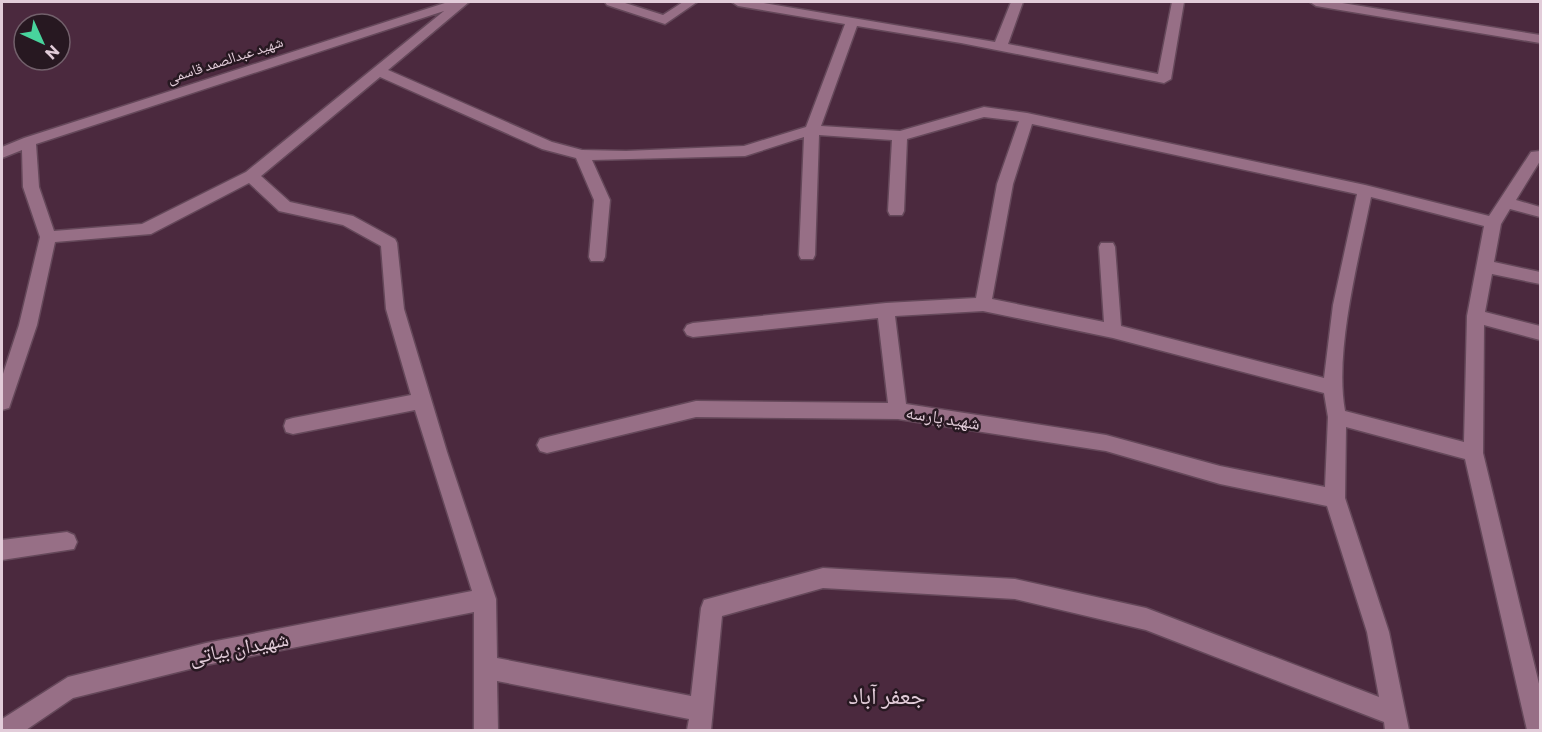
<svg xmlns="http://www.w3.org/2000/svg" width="1542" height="732" font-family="Commissioner,'Noto Naskh Arabic',sans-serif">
	<rect width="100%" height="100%" fill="#4b293e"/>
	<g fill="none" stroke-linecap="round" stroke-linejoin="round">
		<g stroke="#65485a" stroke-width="3">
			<path id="minor" d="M448,2H469L388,70L552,142L582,150L626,151L744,146L806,127L845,24L738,6L732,2H758L995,42L1011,2H1023L1008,44L1158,74L1172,2H1184L1171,79L1164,83L961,43L857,26L821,126L900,131L984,107L1027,113L1365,185L1489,216L1531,152L1540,151V161L1516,200L1540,207V217L1510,209L1501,224L1494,262L1540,272V284L1492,274L1485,312L1540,326V340L1484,325L1483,453L1540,688V730H1527L1465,459L1346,427L1345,498L1389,632L1409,730H1385L1384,722L1146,630L1015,599L823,588L722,616L711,730H687L689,719L497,681L498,730H474V612L206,665L73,698L26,730H2V719L68,677L206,643L472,591L415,410L293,434L286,432L284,426L286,420L293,418L411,395L386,309L381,246L343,225L279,211L249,183L151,234L55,242L37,325L11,402L9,408L2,410V377L19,325L40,237L23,187L22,150L2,158V147L24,138ZM444,11L246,172L142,224L54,231L39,187L36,144ZM380,77L542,149L576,158L594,200L589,257L591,261H603L605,257L610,200L592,160L745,156L804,137L799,255L801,259H813L815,255L819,135L892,140L888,211L890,215H902L904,211L907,139L984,117L1019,121L997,184L976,298L886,303L693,323L687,325L684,330L687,335L693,337L878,318L888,403L696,401L547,437L540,439L537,445L540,451L547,453L696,417L898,419L1106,451L1220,484L1327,506L1367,632L1379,697L1146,608L1015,579L823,568L704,600L701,608L691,696L497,658L496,599L447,452L404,309L397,243L395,239L353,216L290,202L261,176ZM1032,124L1357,194L1333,305L1324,378L1121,326L1115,247L1113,243H1101L1099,247L1104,322L992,299L1013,184ZM1371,197L1484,226L1467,316L1464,442L1345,411C1334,351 1359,258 1371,197ZM983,311L1113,338L1324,393L1328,417L1325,487L1220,466L1106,435L906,404L895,316Z
				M605,2H622L663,15L683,2H697L665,24L607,5Z
				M1310,2H1336L1540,35V43L1316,6Z
				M67,532L74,535L77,542L74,549L2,560V540Z"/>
		</g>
		<use href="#minor" fill="#976f86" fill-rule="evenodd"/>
	</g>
	<g text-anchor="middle" stroke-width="5" stroke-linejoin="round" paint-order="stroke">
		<g font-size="15" fill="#e2ccd9" stroke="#271821">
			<text transform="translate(225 60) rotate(-18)" y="5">شهید عبدالصمد قاسمی</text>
		</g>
		<g font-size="18" fill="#e2ccd9" stroke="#271821">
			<text transform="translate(943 418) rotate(9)" y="6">شهید پارسه</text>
		</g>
		<g font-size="21" fill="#e2ccd9" stroke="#271821">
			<text transform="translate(239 648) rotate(-11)" y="7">شهیدان بیاتی</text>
		</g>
		<g font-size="24" fill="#e2ccd9" stroke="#271821">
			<text x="887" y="704">جعفر آباد</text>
		</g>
	</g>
	<rect width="1542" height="732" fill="none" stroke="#e2ccd9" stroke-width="6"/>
	<g transform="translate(42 42) rotate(135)"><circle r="28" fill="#271821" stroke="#72606b" stroke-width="1.5"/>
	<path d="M0-4.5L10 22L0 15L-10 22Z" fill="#48d49d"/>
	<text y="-9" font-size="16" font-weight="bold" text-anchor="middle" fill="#e2ccd9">N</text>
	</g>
</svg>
